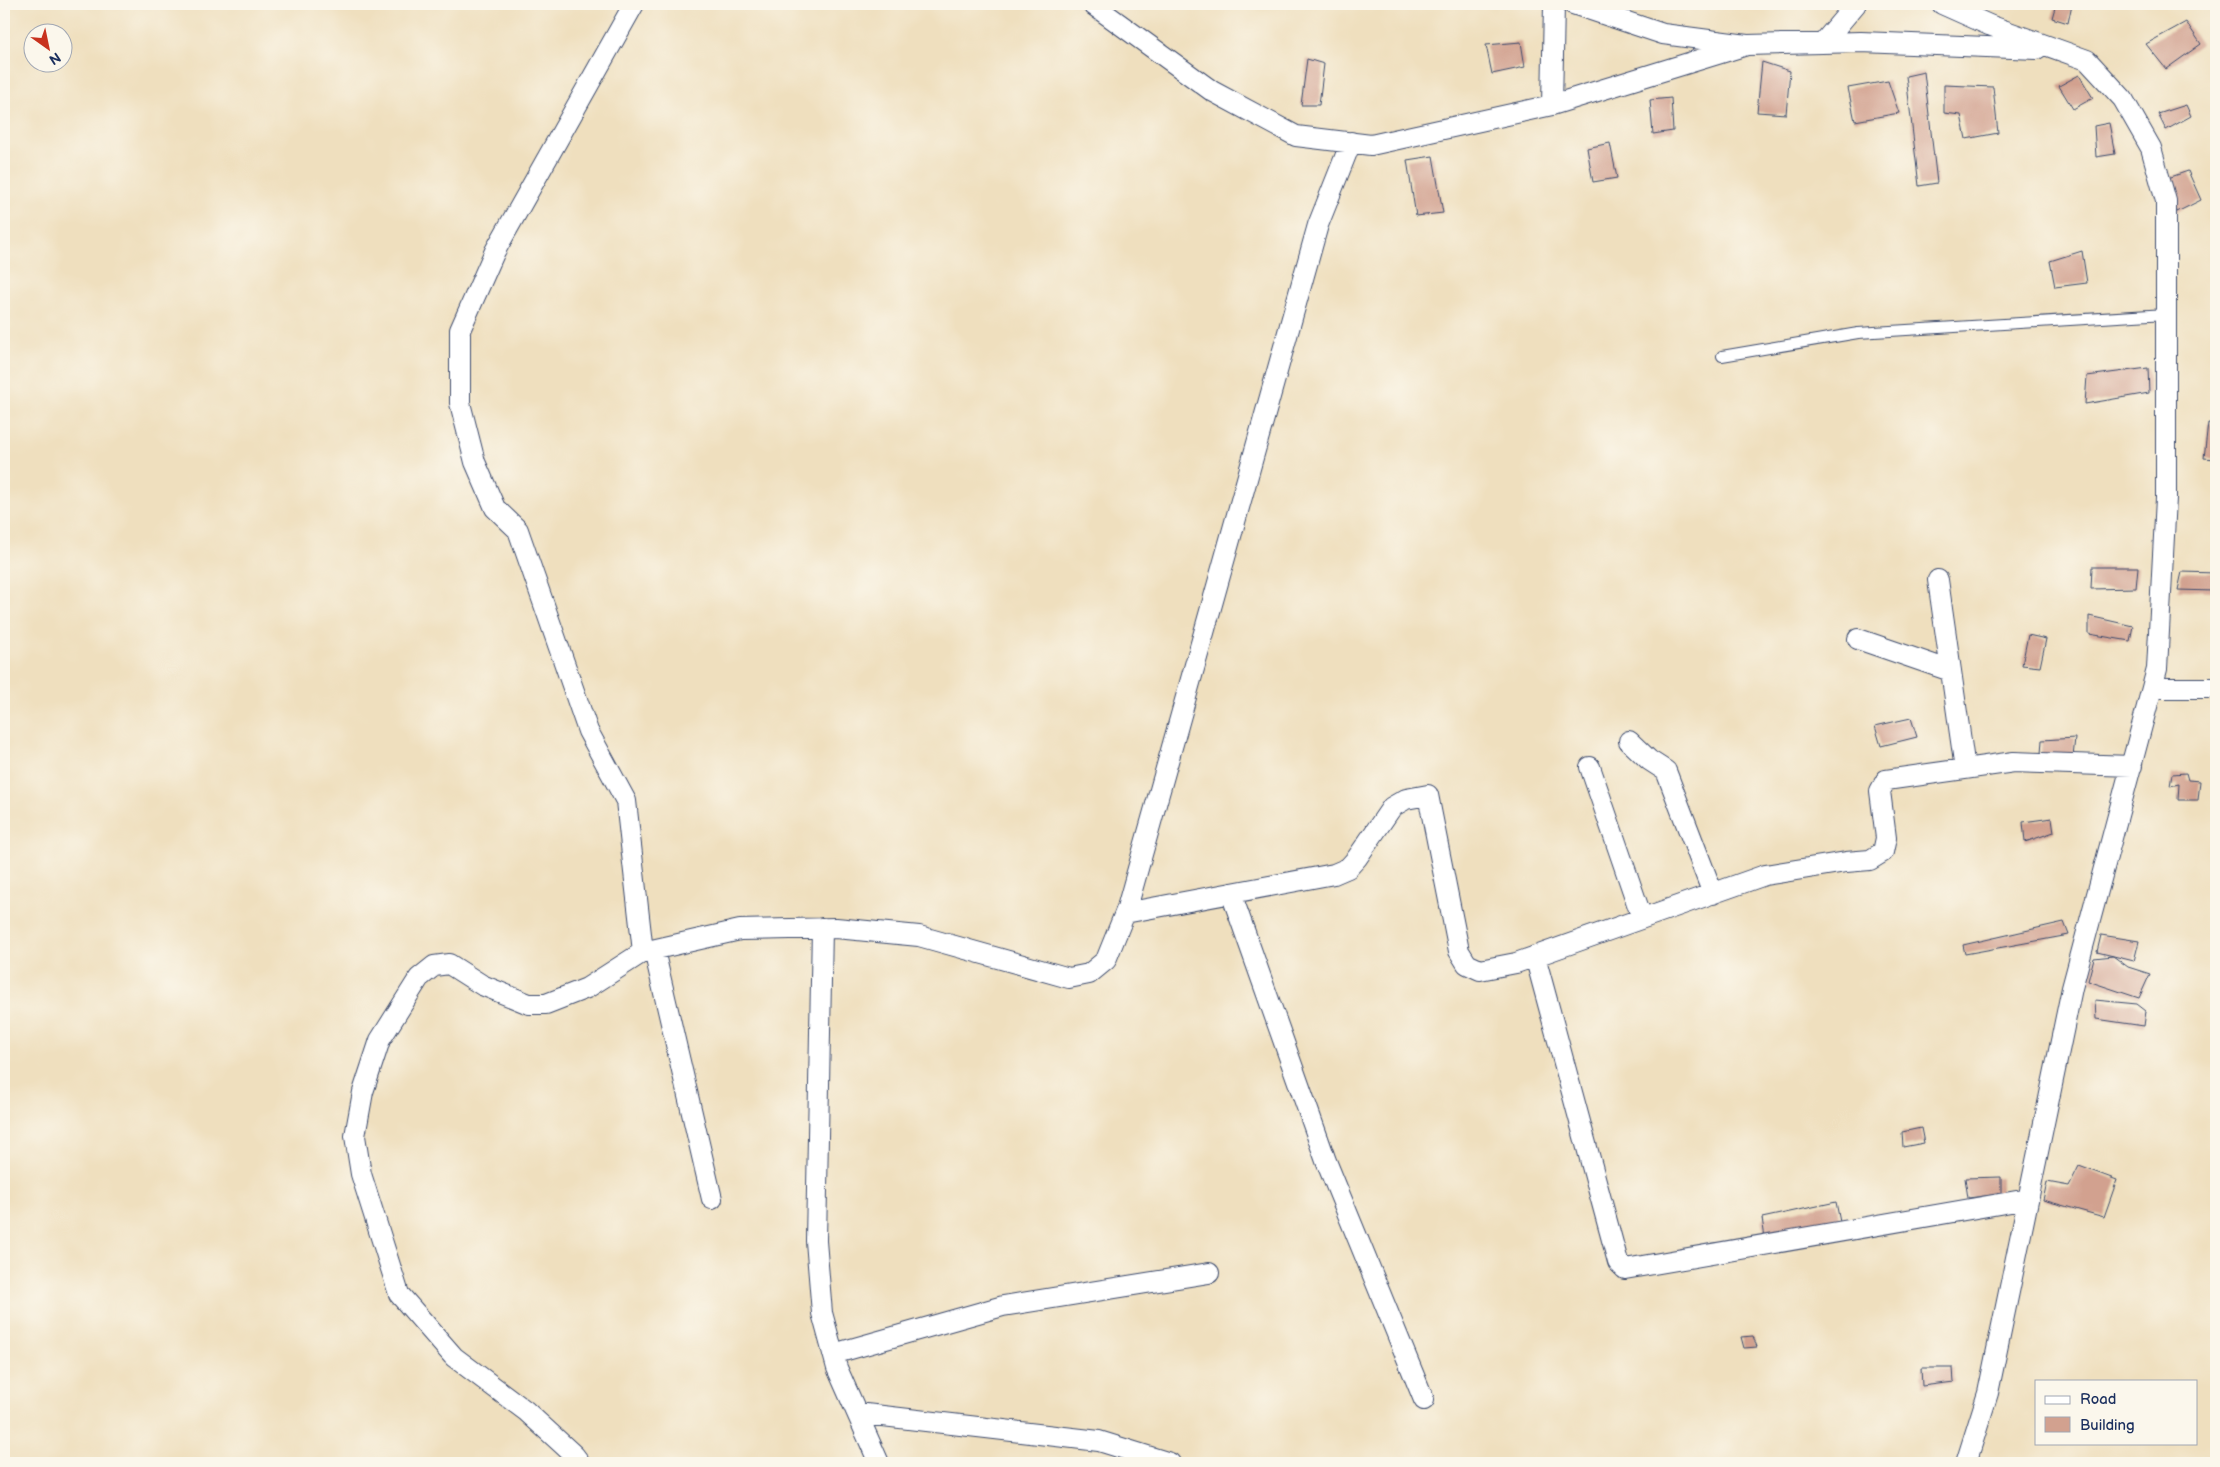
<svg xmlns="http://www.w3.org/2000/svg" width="2220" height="1467" font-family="'Balsamiq Sans',sans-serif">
	<rect width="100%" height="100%" fill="#fbf7ec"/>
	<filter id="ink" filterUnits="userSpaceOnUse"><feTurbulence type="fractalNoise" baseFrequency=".02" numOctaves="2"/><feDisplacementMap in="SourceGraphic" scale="10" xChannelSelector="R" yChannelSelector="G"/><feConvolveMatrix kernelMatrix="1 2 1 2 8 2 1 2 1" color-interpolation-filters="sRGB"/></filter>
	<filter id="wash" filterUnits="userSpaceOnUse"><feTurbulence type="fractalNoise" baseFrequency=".0096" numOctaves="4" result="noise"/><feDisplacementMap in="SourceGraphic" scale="20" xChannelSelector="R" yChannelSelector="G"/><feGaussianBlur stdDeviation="1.12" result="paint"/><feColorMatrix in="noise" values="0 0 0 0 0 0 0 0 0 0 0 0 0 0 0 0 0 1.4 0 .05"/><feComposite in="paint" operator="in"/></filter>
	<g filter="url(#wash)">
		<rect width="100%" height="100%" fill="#efdfbe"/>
		<g id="blocks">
			<path fill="#d2a18f" d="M2056,4H2072L2068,23L2052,18Z
				M2186,22L2201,44L2166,69L2146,44Z
				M1521,42L1525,67L1492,74L1486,45Z
				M1307,59L1324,64L1319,105H1301Z
				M1762,62L1790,71L1786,114L1757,112Z
				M1924,72L1937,183L1919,186L1906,76Z
				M2079,75L2093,98L2073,109L2059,86Z
				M1888,81L1899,113L1855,121L1848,88Z
				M1944,85L1993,87L1998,133L1966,139L1961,115L1944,113Z
				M1671,98L1673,131L1653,134L1650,100Z
				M2186,105L2191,116L2166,130L2158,114Z
				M2109,123L2115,154L2096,157L2094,126Z
				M1610,143L1617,178L1593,182L1587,148Z
				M1433,156L1443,213L1416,216L1407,160Z
				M2188,171L2201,200L2177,212L2168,178Z
				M2082,251L2087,283L2055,287L2050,261Z
				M2148,368L2149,393L2085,404L2087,376Z
				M2208,423L2216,424V459L2204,458Z
				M2092,567H2138L2136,588L2091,589Z
				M2182,572L2216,573L2213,591L2178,590Z
				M2089,616L2133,626L2130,641L2089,634Z
				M2028,635L2046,639L2040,667L2022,665Z
				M1911,718L1917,737L1881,746L1875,726Z
				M2075,738L2073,757L2041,754L2042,740Z
				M2186,773L2188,780L2200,781L2198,800H2178L2179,784L2170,786L2172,774Z
				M2052,818L2054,832L2025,842L2023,822Z
				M2064,922L2069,935L1965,954L1963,945Z
				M2101,935L2139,941L2134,961L2097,952Z
				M2113,956L2128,967L2150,974L2139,998L2088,981L2094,958Z
				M2095,1000L2137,1004L2146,1011L2144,1026L2096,1019Z
				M1921,1128L1924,1143L1903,1147L1902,1132Z
				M2079,1166L2117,1180L2104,1217L2043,1200L2047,1182L2069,1186Z
				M2001,1177V1194L1968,1198L1965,1178Z
				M1836,1202L1840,1222L1765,1238L1762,1218Z
				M1753,1336L1757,1347L1744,1348L1741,1337Z
				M1921,1368H1953L1954,1382L1922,1386Z"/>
		</g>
	</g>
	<g filter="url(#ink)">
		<use href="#blocks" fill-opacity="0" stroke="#3b496c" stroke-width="1"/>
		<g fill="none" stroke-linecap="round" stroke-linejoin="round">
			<g stroke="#3b496c" stroke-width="12">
				<path id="lane" d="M1722,356L1858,333L2166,314"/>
			</g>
			<g stroke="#3b496c" stroke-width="22">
				<path id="street" d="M634,4L495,251L460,330V403L475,462L495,508L518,530L588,731L626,801L643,952
					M1092,4L1212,91L1296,136L1371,145L1552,105L1747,45
					M1573,4L1663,34L1747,45L1861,42L2037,49
					M1942,4L1989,25L2087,60L2123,99L2151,148L2166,201V498L2157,669L2072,988L1988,1393L1966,1463
					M1823,43L1856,4
					M1552,105L1554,4
					M1938,580L1965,769
					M1858,639L1951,671
					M2152,688H2216
					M1629,741L1649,760L1666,771L1713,894
					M1590,767L1642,918
					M1231,893L1326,1161L1424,1400
					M1125,913L1334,874L1348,868L1357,858L1392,807L1406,799L1428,795L1459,951L1467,964L1480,970L1516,963L1765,875L1846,862L1870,860L1883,852L1886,838L1880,791L1886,780L2014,762L2132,766
					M822,928L816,1241L822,1313L837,1368L879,1463
					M654,950L712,1199
					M1535,956L1618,1262L1625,1269L2028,1199
					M833,1354L1003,1306L1209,1273
					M857,1413L1099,1441L1170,1463
					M580,1463L574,1455L526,1411L454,1357L399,1294L361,1174L355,1136L363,1092L380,1040L419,978L434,966L449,964L482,985L529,1004H546L587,988L643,952L740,930L836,928L919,936L1069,978L1089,974L1106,960L1127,908L1318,225L1351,142"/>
			</g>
			<use href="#lane" stroke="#fff" stroke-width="10"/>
			<use href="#street" stroke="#fff" stroke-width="20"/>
		</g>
	</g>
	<rect width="2220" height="1467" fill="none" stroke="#fbf7ec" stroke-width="20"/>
	<rect x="2035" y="1380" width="162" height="65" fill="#fbf7ec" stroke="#a1a7b3"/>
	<rect x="2045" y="1396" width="25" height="8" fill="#ffffff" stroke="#a1a7b3"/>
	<text x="2080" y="1404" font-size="15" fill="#1b2f5e">Road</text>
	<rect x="2045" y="1417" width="25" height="15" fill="#d2a18f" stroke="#a1a7b3"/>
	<text x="2080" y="1430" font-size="15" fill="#1b2f5e">Building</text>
	<g transform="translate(48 48) rotate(147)"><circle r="24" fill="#fbf7ec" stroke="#a1a7b3"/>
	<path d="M0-4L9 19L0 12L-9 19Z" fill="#c8321e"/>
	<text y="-8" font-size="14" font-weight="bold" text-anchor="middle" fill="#1b2f5e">N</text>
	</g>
</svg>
